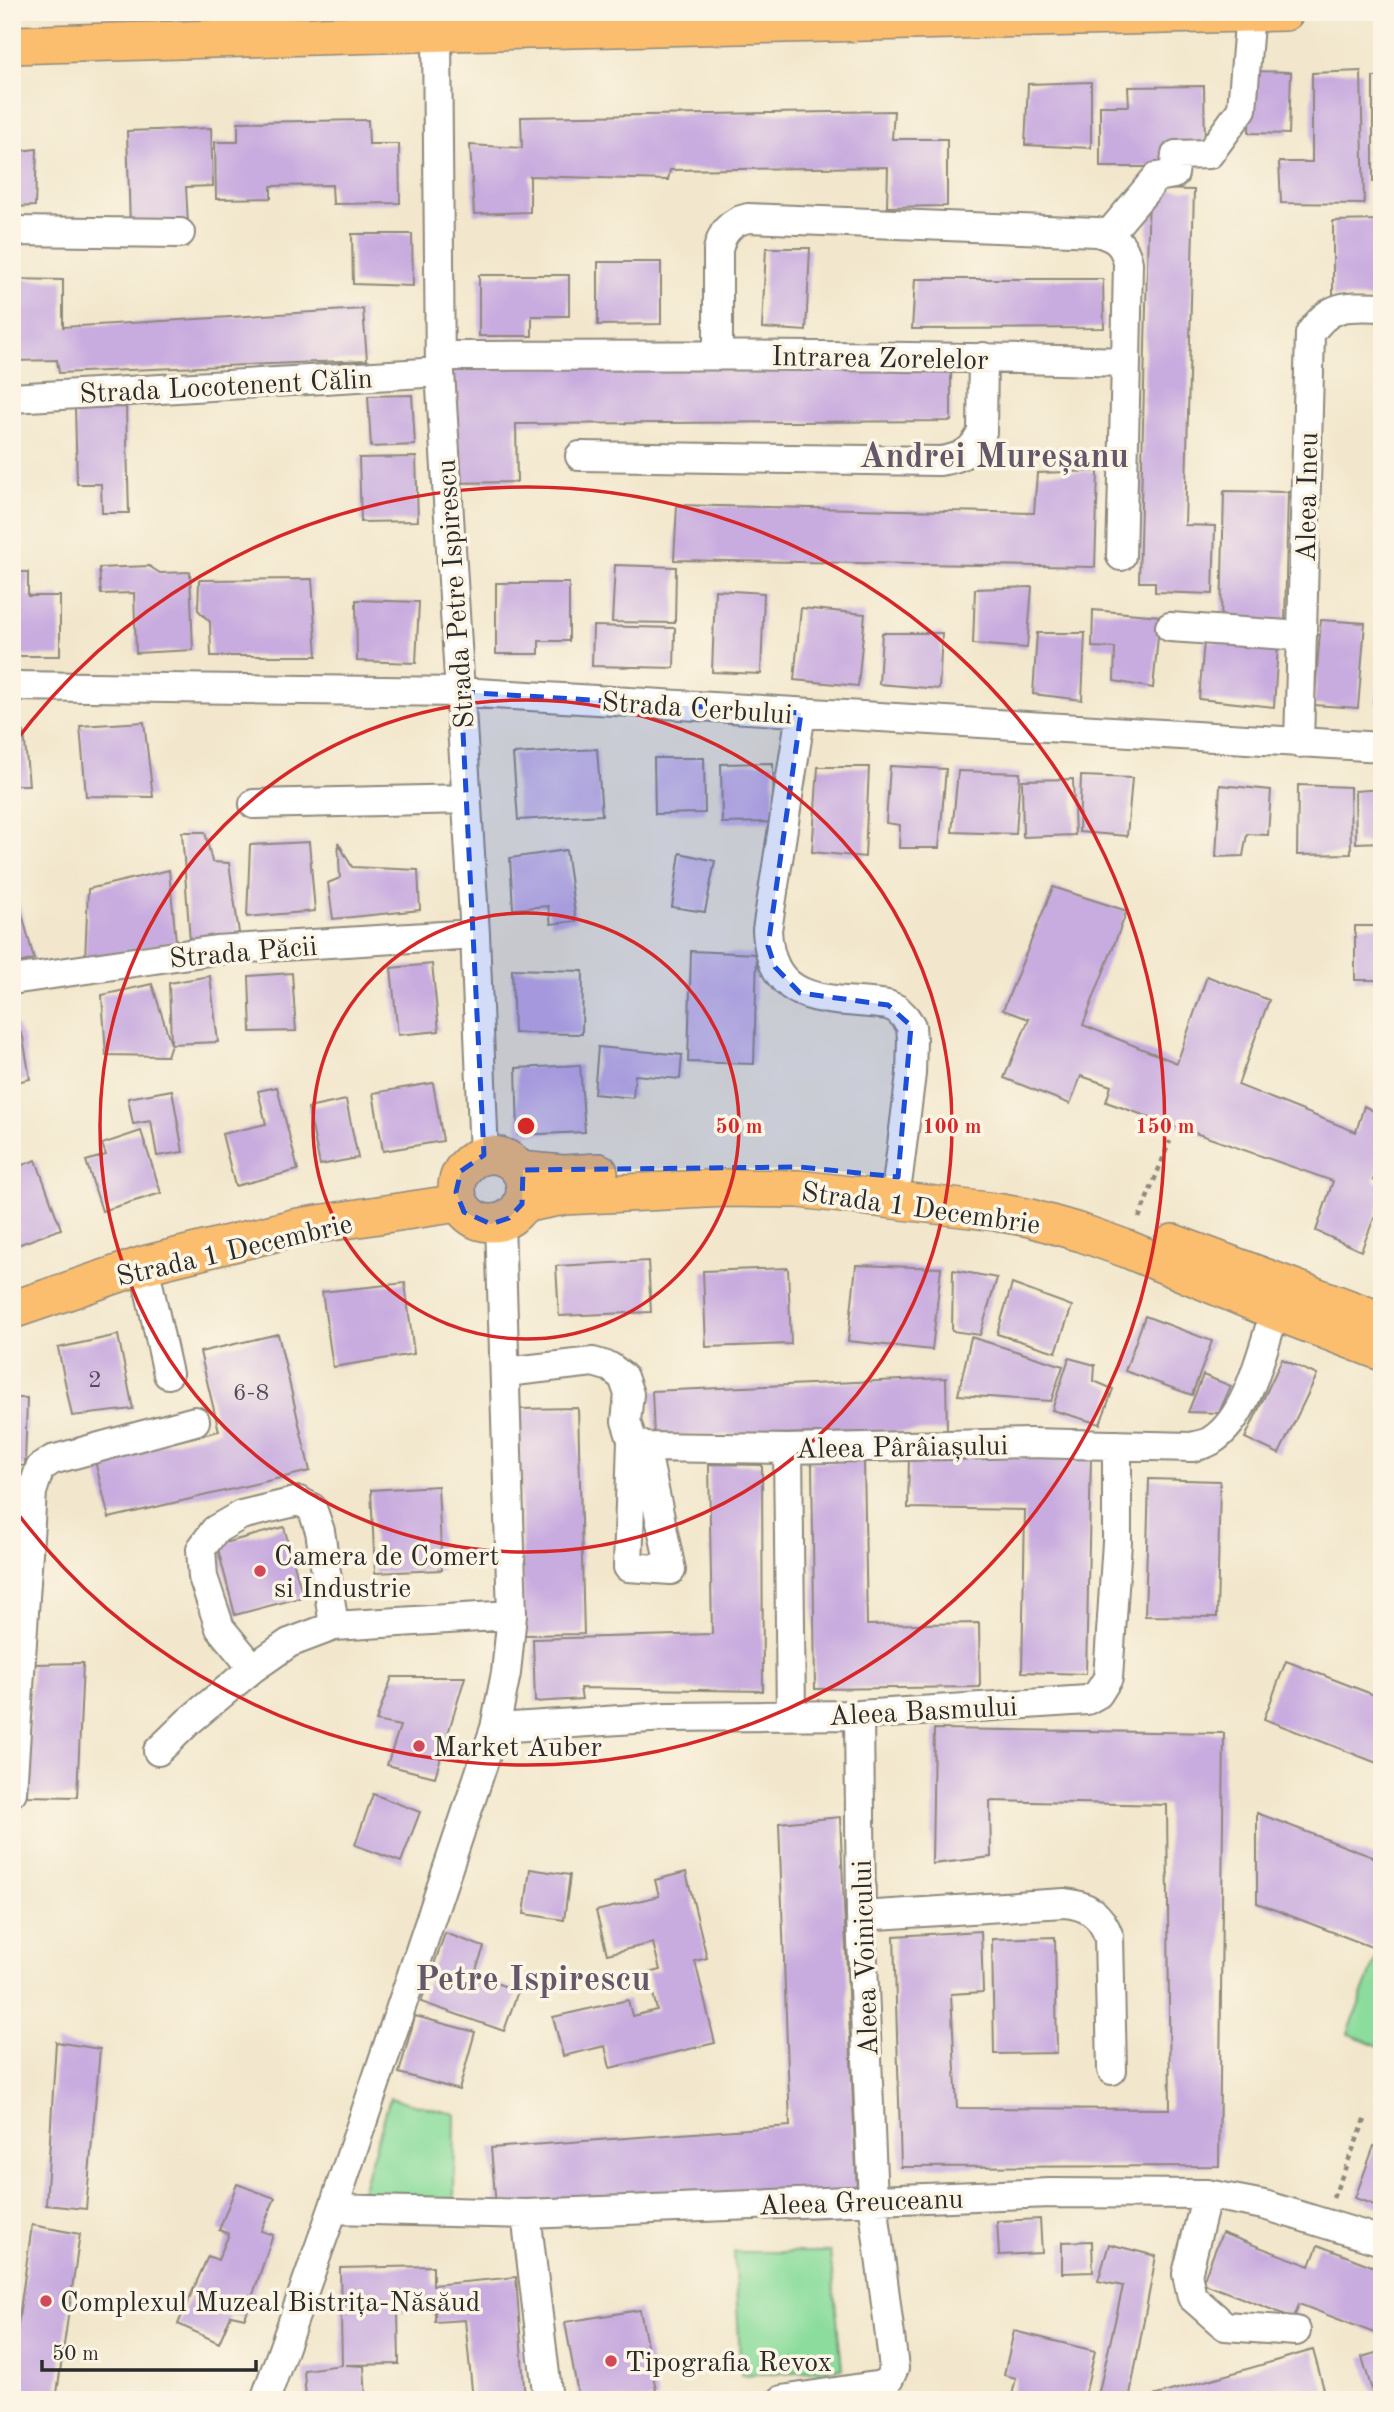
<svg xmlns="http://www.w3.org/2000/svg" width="1394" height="2412" font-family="'Old Standard TT',serif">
	<rect width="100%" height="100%" fill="#fcf5e5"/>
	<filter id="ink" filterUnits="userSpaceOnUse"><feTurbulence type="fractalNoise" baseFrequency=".0143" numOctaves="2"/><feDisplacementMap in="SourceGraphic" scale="14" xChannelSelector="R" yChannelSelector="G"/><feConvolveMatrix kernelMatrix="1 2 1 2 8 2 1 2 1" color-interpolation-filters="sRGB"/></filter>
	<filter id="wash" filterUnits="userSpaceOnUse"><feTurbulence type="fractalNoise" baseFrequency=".00686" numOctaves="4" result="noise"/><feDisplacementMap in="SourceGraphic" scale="28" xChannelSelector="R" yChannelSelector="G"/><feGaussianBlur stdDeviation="1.57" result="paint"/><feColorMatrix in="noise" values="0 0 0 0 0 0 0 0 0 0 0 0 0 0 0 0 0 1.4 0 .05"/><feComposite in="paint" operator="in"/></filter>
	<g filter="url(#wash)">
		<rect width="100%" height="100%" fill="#f2e7cc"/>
		<path fill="#8cdd9d" stroke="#5c8464" stroke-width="2" d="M1379,1950L1382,1951V2047L1348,2034Z
			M390,2098L455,2114L454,2200L361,2194Z
			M734,2252H830L842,2369L741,2375Z"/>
		<g id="blocks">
			<path fill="#c8abdf" d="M1251,71L1291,72L1289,134L1249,133Z
				M1361,71L1364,204L1281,203L1279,162H1312V73Z
				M1373,77H1382V182H1373Z
				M1091,82V148L1025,145L1028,84Z
				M1204,86L1205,146H1165L1166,167H1100V106H1129L1128,87Z
				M894,111L892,139H947V206L887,207L888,167L670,170L668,180L530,176V212L474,214L470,145L522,148L521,117Z
				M368,120L369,144H399L400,203L333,204L332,185L271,186V198L216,199L215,142H238V122Z
				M211,128L213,186L186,187L188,224L130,226L127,131Z
				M37,149L35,206L12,207V152Z
				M1149,189L1194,190L1185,525L1215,526L1213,594L1155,592V582H1139Z
				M1382,220V298L1333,297V221Z
				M352,234H412L413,286L353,284Z
				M766,248H810L806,331L762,328Z
				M598,262H661V324L598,325Z
				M479,275H569V316H532V336H479Z
				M12,279L63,280V327L363,309L367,360L59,373L57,360L12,361Z
				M915,279H1103L1104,328L912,329Z
				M951,364V421L516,424L517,482L452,483L451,368Z
				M412,395L415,445L371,447L368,396Z
				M126,407L129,513H102L101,484H77L75,408Z
				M416,457L418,521L361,522L359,458Z
				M1098,471L1095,567L674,560L677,505L1034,513L1037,473Z
				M1224,491L1288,492L1285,622L1221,620Z
				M615,565L676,567L675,623L612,622Z
				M149,566L160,573L190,572L193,650L136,653L134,593L101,594L99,568Z
				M12,572H28V596H60V656H12Z
				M312,579L317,656H211L210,622L198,610L199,580Z
				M496,583H569V641H539V654H496Z
				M1032,587L1027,648L973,644L975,589Z
				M715,590L764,593L761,674L712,672Z
				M356,600L419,602L416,663L357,661Z
				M801,608L865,614L858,686L794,680Z
				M1093,610L1160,616L1153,688L1114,681L1115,648L1092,647Z
				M1321,620L1365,623L1358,708L1314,705Z
				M593,626L675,628L674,668L592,666Z
				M882,633H942L939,689L879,684Z
				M1037,633H1085L1082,700L1033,694Z
				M1204,641L1278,646L1274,707L1199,699Z
				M1380,671H1382V704L1376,703Z
				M144,722L153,797L86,796L80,726Z
				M24,732L29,785H12V733Z
				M597,749L602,815L518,820L513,754Z
				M654,758H704L705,813L655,814Z
				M773,763L774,822L722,823L721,764Z
				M890,766L946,769L939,848H899L900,825L886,823Z
				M818,767H869L865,857L812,852Z
				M958,771L1020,773L1016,834L952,832Z
				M1081,776L1132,778L1127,836L1079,832Z
				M1073,779L1075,835L1023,837L1022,780Z
				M1220,785L1271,790L1268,835L1247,834L1243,856L1216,857Z
				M1298,785L1350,787L1351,854L1297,855Z
				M1382,789V842L1356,843L1355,791Z
				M182,832H205L212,862L229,863L239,933L190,942Z
				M309,842L315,911L247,917L250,845Z
				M338,842L352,867L418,870L420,910L333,919L328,883L340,878Z
				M566,850L576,921L551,924L548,906L513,909L510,858Z
				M680,853L715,861L705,912L672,907Z
				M169,870L176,941L85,960L88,889Z
				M1053,887L1127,911L1083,1025L1177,1063L1207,976L1269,1000L1238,1085L1356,1132L1364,1106L1382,1115V1170L1379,1169L1373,1180L1382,1184V1198L1361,1251L1316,1231L1333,1181L1106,1102L1111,1086L1081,1076L1070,1104L1004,1078L1029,1019L1003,1010Z
				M17,895L34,959L12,965V897Z
				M1355,926H1382V980H1355Z
				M691,951L757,954L754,1064L688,1062Z
				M432,964L439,1031L398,1035L391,968Z
				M512,969L583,971L582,1034L514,1033Z
				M292,973L296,1031L251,1032L249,976Z
				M210,976L218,1042L171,1044L169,983Z
				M152,984L171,1044L167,1056L106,1055L102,995Z
				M12,1017L23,1037L30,1079L12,1083Z
				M598,1047L682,1055L680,1079L635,1075L633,1098L594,1094Z
				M580,1065L585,1132L518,1135L516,1068Z
				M433,1083L443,1141L383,1151L373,1093Z
				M277,1087L298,1170L235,1186L222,1134L266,1124L258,1091Z
				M172,1090L183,1152L157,1156L151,1121L133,1124L128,1098Z
				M346,1100L358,1158L320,1165L308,1108Z
				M141,1131L161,1193L102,1211L86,1161L106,1155L102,1144Z
				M36,1160L61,1229L12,1247V1169Z
				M648,1261L651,1312L559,1316L556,1266Z
				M856,1265L941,1268L932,1350L848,1341Z
				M788,1268L791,1344L706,1347L703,1271Z
				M953,1270L997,1278L980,1335L952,1331Z
				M405,1283L414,1354L333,1367L322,1292Z
				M1012,1284L1072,1306L1056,1352L997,1334Z
				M1145,1316L1212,1341L1192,1395L1125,1371Z
				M278,1334L310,1471L109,1518L95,1461L219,1431L200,1352Z
				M118,1335L133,1409L72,1416L58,1348Z
				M971,1337L1063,1366L1051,1401L958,1395Z
				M1069,1358L1095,1365L1094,1381L1113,1389L1100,1424L1052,1410Z
				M1282,1359L1317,1375L1279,1454L1245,1438Z
				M1203,1375L1231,1386L1219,1413L1188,1412Z
				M946,1378L947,1431L654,1436L652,1391Z
				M12,1398H27L25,1466L12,1465Z
				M578,1408L584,1634L524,1635L519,1409Z
				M909,1454L1091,1458L1086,1674L1022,1672L1025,1510L908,1508Z
				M812,1462H864L867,1625L979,1623L980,1687L815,1689Z
				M709,1464L762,1465L763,1691L580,1688L582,1699L535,1702L533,1639L712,1634Z
				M1149,1479L1220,1481L1217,1617L1145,1616Z
				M438,1486L442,1570L375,1573L371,1490Z
				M284,1527L303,1597L235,1615L217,1545Z
				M1286,1661L1382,1698V1765L1264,1719Z
				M83,1663L77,1797L27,1796L32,1664Z
				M392,1677H465L435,1777L387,1765L400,1726L376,1721Z
				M934,1729L1224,1733L1219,2166L901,2167L894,1936L981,1931L983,1992L951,1994L957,2108L1170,2109L1167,1805L990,1801L991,1857L932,1864Z
				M373,1794L420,1812L401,1862L355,1845Z
				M1257,1813L1375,1858L1382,1842V1951L1257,1903Z
				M840,1817L857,2192L496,2207L491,2148L790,2126L779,1823Z
				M530,1869L570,1875L564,1920L524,1914Z
				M686,1872L707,1958L695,1961L715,2043L610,2068L605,2046L563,2056L553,2017L628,2000L632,2016L657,2010L648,1973L660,1970L653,1943L607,1954L596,1911L659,1896L655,1880Z
				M445,1933L484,1947L474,1975L518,1991L504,2031L421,2002Z
				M1055,1937L1057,2053L994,2054L992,1939Z
				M415,2016L475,2032L459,2090L399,2073Z
				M56,2042L100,2049L86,2209L46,2205Z
				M1374,2146L1382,2149V2208L1355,2198Z
				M237,2184L275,2198L261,2231L273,2235L245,2318L231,2315L219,2343L178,2324L208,2256L218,2260L229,2234L219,2230Z
				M1040,2219L1042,2253L999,2255L997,2221Z
				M32,2225L80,2234L56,2400H12V2367Z
				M1222,2233L1310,2266L1318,2245L1382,2270V2336L1299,2304L1294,2318L1202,2283Z
				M1092,2241L1093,2272L1062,2273V2242Z
				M1109,2244L1156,2256L1129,2400H1097L1123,2286L1098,2281Z
				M433,2266V2285L516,2277L525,2400H473L465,2320L435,2322V2311L398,2312L399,2364L346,2365L364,2366L366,2400H306L304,2370L342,2365L340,2268Z
				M640,2310L658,2400H579L565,2322Z
				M1014,2331L1095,2351L1084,2400H1011L1016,2378L1004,2375Z
				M1313,2350L1327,2400H1146V2398Z
				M1382,2351V2400H1375L1362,2357Z"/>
		</g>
	</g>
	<g filter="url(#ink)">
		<use href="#blocks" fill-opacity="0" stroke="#8e897c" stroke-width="2"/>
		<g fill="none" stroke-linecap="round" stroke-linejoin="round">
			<g stroke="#8e897c" stroke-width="32">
				<path id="minor" d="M437,33L440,372L475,934L484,1155
					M12,231L180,233
					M1108,235L1157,177L1174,174L1176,155L1209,154L1242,109L1250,12
					M718,355V250C722,232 730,222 748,218L1097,232C1116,237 1124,244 1128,263L1126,362
					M440,356C669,355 897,354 1126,362L1121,556
					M12,398L440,372
					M580,456L940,461C961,458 973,452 982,432L983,357
					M1170,627L1302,636
					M12,686L461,692L1382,747
					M801,713L767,930C771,1009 830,997 888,1005L897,1009L905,1017L911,1026L912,1040L911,1074L898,1177
					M1299,743L1310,334C1330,303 1348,306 1382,307
					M254,804L467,799
					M12,980L216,950L475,934
					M144,1265L168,1374
					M506,1372L593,1362L610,1367L623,1377L629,1394L626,1421L632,1440L645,1447L788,1449L1030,1443L1192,1447C1199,1445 1207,1444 1212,1440C1248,1417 1262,1350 1275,1311
					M632,1440L628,1567L671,1570L645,1447
					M788,1449L791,1715
					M253,1668L220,1628L203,1577L201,1549L215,1530L241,1515L299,1501L312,1508L320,1531L334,1626
					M495,1728L666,1717L859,1715L1087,1700L1098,1694L1108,1678L1117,1542V1445
					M158,1751L189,1721L253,1668L289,1643L334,1626L512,1615
					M12,1792L32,1492L40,1468L52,1460L195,1421
					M861,1916L1064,1903C1087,1905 1101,1914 1109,1937L1112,2070
					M1207,2194L1187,2274L1192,2297L1225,2326L1296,2331
					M333,2209L526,2214L1050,2193L1207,2194L1264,2205L1382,2241
					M526,2214L548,2400
					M265,2400L333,2209L495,1728L506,1673L512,1615L500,1222
					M782,2400L882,2385L889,2379L894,2368L873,2201L861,1916L859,1715"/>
			</g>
			<g stroke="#8e897c" stroke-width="40">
				<path id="major" d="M12,45L450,32L1285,12
					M457 1189a34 34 0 1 1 68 0a34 34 0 1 1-68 0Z
					M519,1170L563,1174L599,1172
					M522,1204L564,1196L727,1188L799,1189L996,1212L1030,1218L1082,1233L1127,1249L1275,1311L1382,1352
					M1173,1243L1382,1321
					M12,1310L144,1265L298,1227L459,1203"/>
			</g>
			<path stroke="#8e897c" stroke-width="4.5" stroke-dasharray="5 5" stroke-linecap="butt" d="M1139,1218L1170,1141
				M1333,2198L1365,2120
				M12,2219H13"/>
			<use href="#minor" stroke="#fff" stroke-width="28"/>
			<use href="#major" stroke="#fbbd6e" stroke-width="37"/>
		</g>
	</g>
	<path fill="#1d4ed8" fill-opacity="0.2" stroke="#1d4ed8" stroke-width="5" stroke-dasharray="14 9" stroke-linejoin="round" d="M461,692L801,713L768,946L775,967L800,993L888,1005L911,1026L898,1177L800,1167L523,1170L522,1204L509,1218L491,1224L464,1212L456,1192L461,1171L484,1155Z"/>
	<g fill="none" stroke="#d62828" stroke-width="3.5">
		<circle cx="526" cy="1126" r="213"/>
		<circle cx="526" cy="1126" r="426"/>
		<path d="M12 746A639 639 0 1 1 12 1506"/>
	</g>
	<g fill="#d1495b" stroke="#fcf5e5" stroke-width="2.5">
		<circle cx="260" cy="1571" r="7"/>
		<circle cx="419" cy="1746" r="7"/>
		<circle cx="46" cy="2301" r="7"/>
		<circle cx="611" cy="2361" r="7"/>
	</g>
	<g text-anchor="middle" stroke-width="7" stroke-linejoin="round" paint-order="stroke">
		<g font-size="24" fill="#524b58">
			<text x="95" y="1387">2</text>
			<text x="251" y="1400">6-8</text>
		</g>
		<g font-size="28" fill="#2b2b2b" stroke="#fcf5e5">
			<text transform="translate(880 357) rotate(1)" y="10">Intrarea Zorelelor</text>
			<text transform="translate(226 385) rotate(-3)" y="10">Strada Locotenent Călin</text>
			<text transform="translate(1306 497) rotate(-89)" y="10">Aleea Ineu</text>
			<text transform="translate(454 594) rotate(-94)" y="10">Strada Petre Ispirescu</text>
			<text transform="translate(697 707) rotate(4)" y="10">Strada Cerbului</text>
			<text transform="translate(243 951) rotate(-5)" y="10">Strada Păcii</text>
			<text transform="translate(921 1207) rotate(8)" y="10">Strada 1 Decembrie</text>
			<text transform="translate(234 1249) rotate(-13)" y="10">Strada 1 Decembrie</text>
			<text transform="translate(902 1446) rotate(-1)" y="10">Aleea Pârâiașului</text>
			<text transform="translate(923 1710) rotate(-3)" y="10">Aleea Basmului</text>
			<text transform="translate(864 1958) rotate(-92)" y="10">Aleea Voinicului</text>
			<text transform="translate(861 2201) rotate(-2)" y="10">Aleea Greuceanu</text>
		</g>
		<g font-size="28" fill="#2b2b2b" stroke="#fcf5e5" text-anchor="start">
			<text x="274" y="1565">Camera de Comert<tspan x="274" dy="32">si Industrie</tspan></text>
			<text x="433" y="1756">Market Auber</text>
			<text x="60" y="2311">Complexul Muzeal Bistrița-Năsăud</text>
			<text x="625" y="2371">Tipografia Revox</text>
		</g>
		<g font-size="35" font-weight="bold" fill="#62586a" stroke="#fcf5e5">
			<text x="994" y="467">Andrei Mureșanu</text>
			<text x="533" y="1990">Petre Ispirescu</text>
		</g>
	</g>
	<circle cx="526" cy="1126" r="10" fill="#d62828" stroke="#fcf5e5" stroke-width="3.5"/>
	<g font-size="21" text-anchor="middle" font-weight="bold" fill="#d62828" stroke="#fcf5e5" stroke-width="7" stroke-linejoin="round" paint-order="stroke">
		<text x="739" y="1133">50 m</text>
		<text x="952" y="1133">100 m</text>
		<text x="1165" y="1133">150 m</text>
	</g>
	<rect width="1394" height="2412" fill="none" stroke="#fcf5e5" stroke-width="42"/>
	<path d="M42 2360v10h214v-10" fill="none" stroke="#2b2b2b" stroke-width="3.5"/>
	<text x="52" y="2360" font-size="21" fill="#2b2b2b" stroke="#fcf5e5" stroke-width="5" paint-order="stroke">50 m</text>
</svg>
